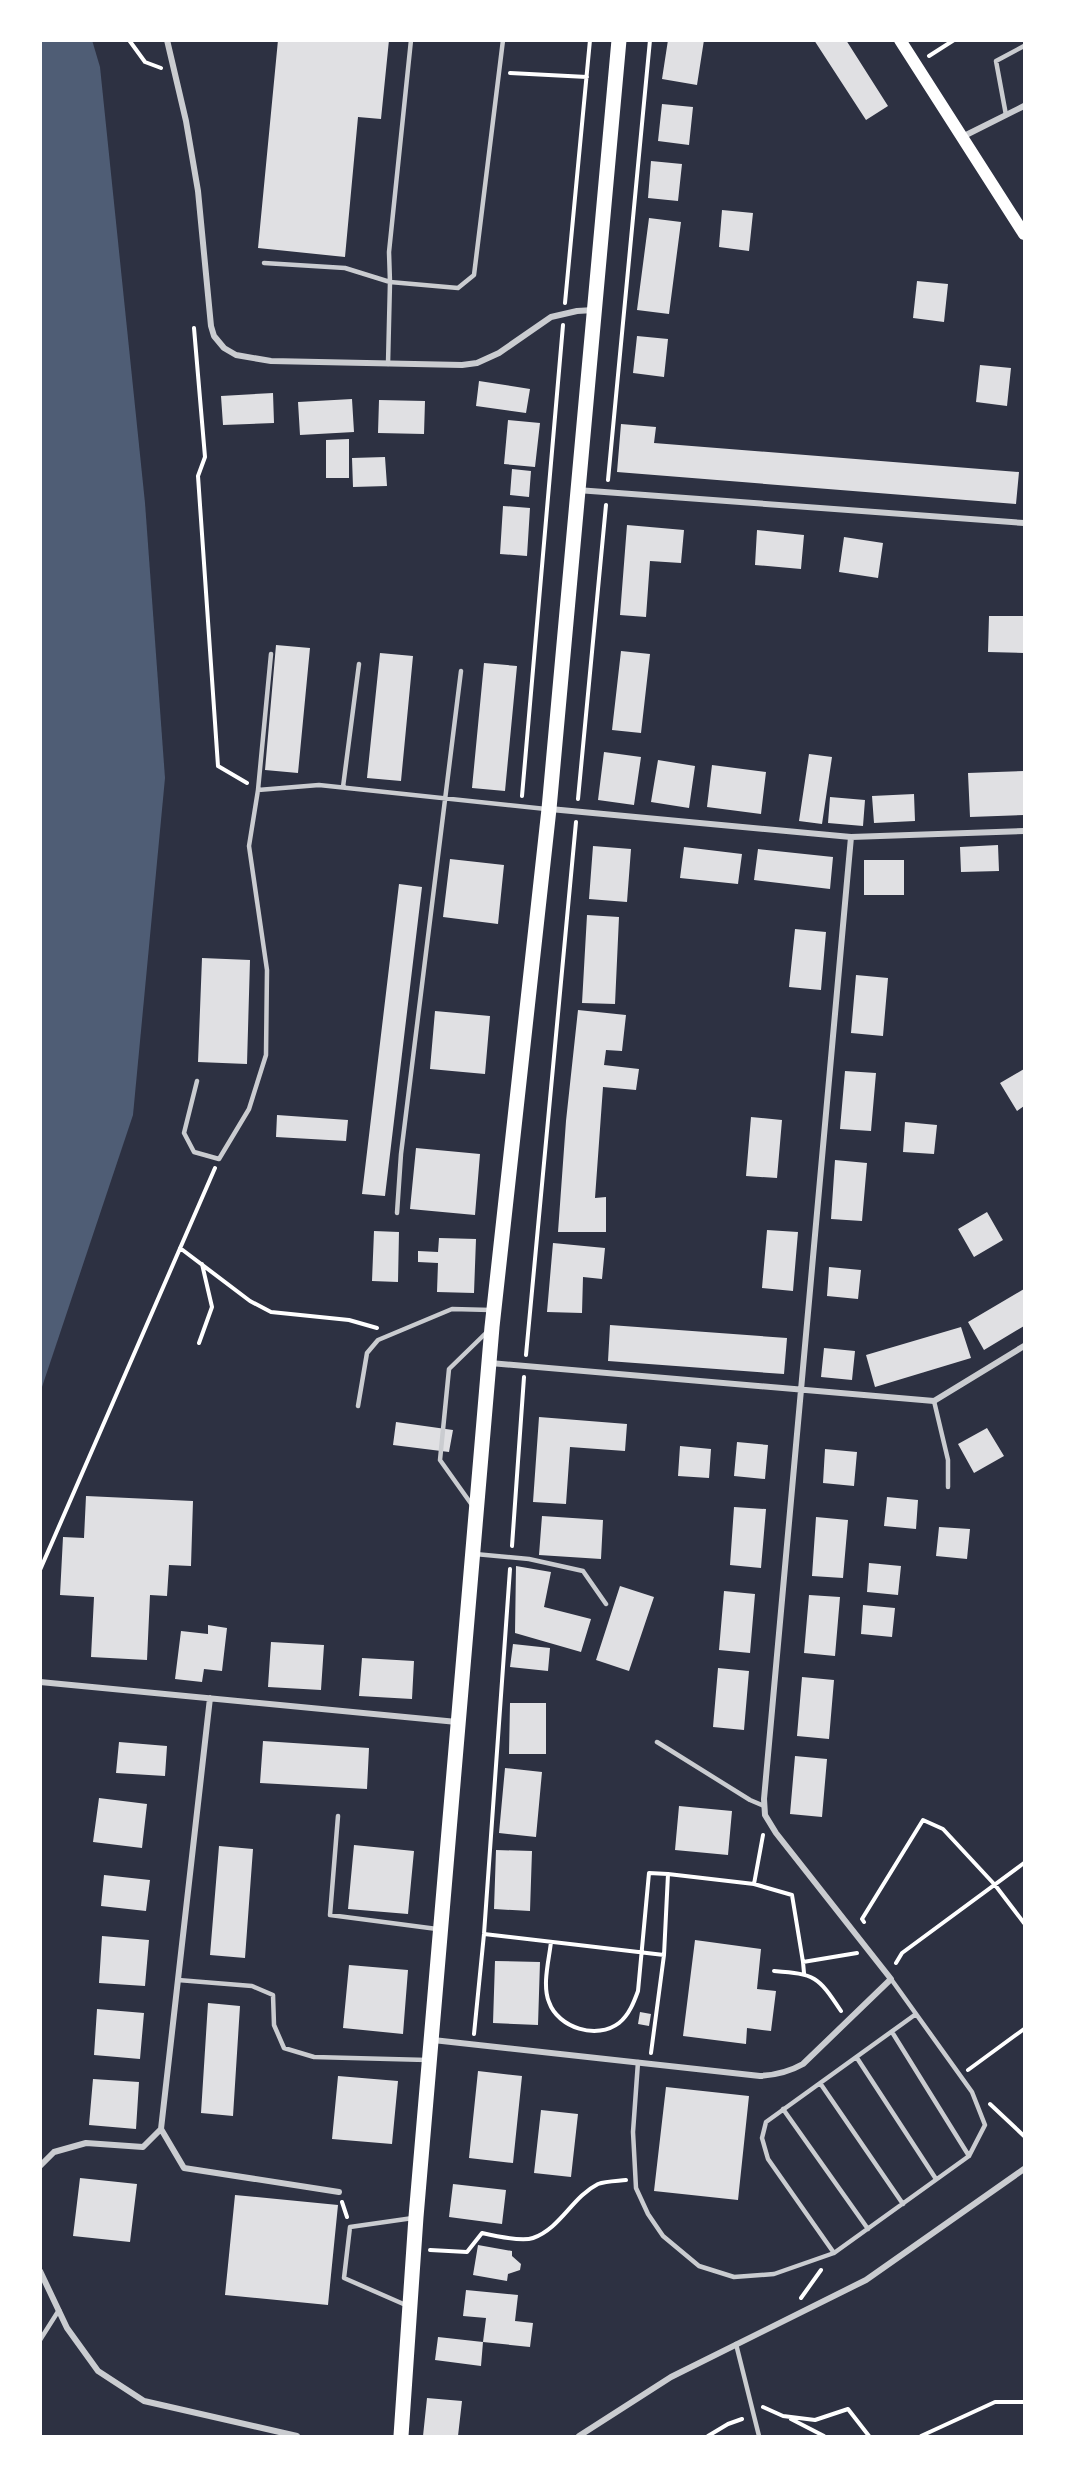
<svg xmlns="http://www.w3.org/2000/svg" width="1065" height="2477" font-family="'Sofia Sans Condensed',sans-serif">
	<rect width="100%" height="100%" fill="#2d3142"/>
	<path fill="#4f5d75" d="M92,40L100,67L145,503L165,778L133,1115L41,1390L40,41Z"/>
	<path fill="#e0e0e3" d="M278,40H389L381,119L358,117L345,257L258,248Z
		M668,40H704L697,85L662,79Z
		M814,40H846L888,106L866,120Z
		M662,104L693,107L689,145L658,141Z
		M651,161L682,164L678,201L648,198Z
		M722,210L753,213L749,251L719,247Z
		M649,218L681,222L669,314L637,310Z
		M917,281L948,284L944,322L913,318Z
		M637,336L668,339L664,377L633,373Z
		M980,365L1011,368L1007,406L976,402Z
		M479,381L530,389L526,413L476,406Z
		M273,393L274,423L223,425L221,396Z
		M352,399L354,432L300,435L298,402Z
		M379,400L425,401L424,434L378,433Z
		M508,420L540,423L535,467L504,464Z
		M621,424L656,427L654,443L1019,472L1016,504L617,472Z
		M349,439V478H326V440Z
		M385,457L387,486L353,487L352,458Z
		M512,469L531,471L529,497L510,495Z
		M503,506L530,508L527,556L500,554Z
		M627,525L684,530L681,563L650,561L646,617L620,615Z
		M757,530L804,535L801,569L755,565Z
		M844,537L883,543L878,578L839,572Z
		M989,616H1024V653L988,652Z
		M276,645L310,648L298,773L265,770Z
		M621,651L650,654L641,733L612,730Z
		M380,653L413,656L401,781L367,778Z
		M484,663L517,666L505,791L472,788Z
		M604,752L641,757L634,805L598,800Z
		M809,754L832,757L822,824L799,821Z
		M658,760L695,766L689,808L651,802Z
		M712,765L766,772L761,814L707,807Z
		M1024,771V815L970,817L968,773Z
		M914,794L915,821L874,823L872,796Z
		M830,797L865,800L863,826L828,823Z
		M998,845L999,871L961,872L960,847Z
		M593,846L631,849L627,902L589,899Z
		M684,847L742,854L738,884L680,878Z
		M758,849L833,857L830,889L754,880Z
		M450,859L504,865L498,924L443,917Z
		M864,860H904V895H864Z
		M399,884L422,887L385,1196L362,1194Z
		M587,915L619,917L615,1004L582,1003Z
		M795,929L826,932L821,990L789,987Z
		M202,958L250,960L247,1064L198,1062Z
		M856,975L888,978L883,1036L851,1033Z
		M578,1010L626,1015L622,1051L606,1050L604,1065L639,1069L636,1090L603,1087L595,1198L606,1197V1232H558L566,1121Z
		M435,1011L490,1016L485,1074L430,1069Z
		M1024,1069V1106L1017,1111L1000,1083Z
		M845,1071L876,1073L871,1131L840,1129Z
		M277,1115L348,1120L346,1141L276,1137Z
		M751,1117L782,1120L777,1178L746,1176Z
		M905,1122L937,1125L934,1154L903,1152Z
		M416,1148L480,1154L475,1215L410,1209Z
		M835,1160L867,1163L862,1221L831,1219Z
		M987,1212L1003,1240L974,1257L958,1229Z
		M767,1230L798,1232L793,1291L762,1288Z
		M374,1231L399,1232L398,1282L372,1281Z
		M439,1238L476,1239L474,1293L437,1292L438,1263L418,1262V1251L438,1252Z
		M553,1243L605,1248L602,1279L583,1277L582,1313L547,1312Z
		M829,1267L861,1270L858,1299L827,1296Z
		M1024,1289V1326L984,1350L968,1322Z
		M610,1325L787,1338L784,1374L608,1361Z
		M961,1327L971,1358L875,1387L866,1355Z
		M824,1348L855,1351L852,1380L821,1377Z
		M539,1417L627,1424L625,1451L570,1447L566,1504L533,1502Z
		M396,1422L453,1430L449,1452L393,1445Z
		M987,1428L1004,1456L974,1473L958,1444Z
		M737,1442L768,1445L765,1479L734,1476Z
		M680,1446L711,1449L709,1478L678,1476Z
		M825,1449L857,1452L854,1486L823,1483Z
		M86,1496L193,1501L191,1566L169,1565L167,1596L150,1595L147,1660L91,1657L94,1597L60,1595L63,1537L84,1538Z
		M887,1497L918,1500L916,1529L884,1526Z
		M734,1507L766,1509L761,1568L730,1565Z
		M542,1516L603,1520L601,1559L539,1555Z
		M816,1517L848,1520L843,1578L812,1576Z
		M939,1527L970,1529L967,1559L936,1556Z
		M869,1563L901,1566L898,1595L867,1592Z
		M516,1566L551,1572L544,1607L591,1619L581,1652L515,1633Z
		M620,1586L654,1597L629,1671L596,1660Z
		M724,1591L755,1594L750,1653L719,1650Z
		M809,1595L840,1597L835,1656L804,1653Z
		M863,1605L895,1608L892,1637L861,1634Z
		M208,1625L227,1628L222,1671L204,1669L202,1682L175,1679L181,1631L208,1634Z
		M271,1642L324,1645L321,1690L268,1687Z
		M513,1644L550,1648L548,1671L510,1667Z
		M362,1658L414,1661L412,1699L359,1696Z
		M718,1668L749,1671L744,1730L713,1727Z
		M802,1677L834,1680L829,1739L797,1736Z
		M510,1703H546V1754H509Z
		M263,1741L369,1748L367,1789L260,1783Z
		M119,1742L167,1746L165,1776L116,1773Z
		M795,1756L827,1759L822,1817L790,1814Z
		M505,1768L542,1772L536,1837L499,1833Z
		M99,1798L147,1804L142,1848L93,1842Z
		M679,1806L732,1811L728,1855L675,1850Z
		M354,1845L414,1851L408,1914L348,1909Z
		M219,1846L253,1849L245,1958L210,1955Z
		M496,1850L532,1851L530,1911L494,1909Z
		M104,1875L150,1880L146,1911L101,1906Z
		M102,1936L149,1940L145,1986L99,1983Z
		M695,1940L761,1949L757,1989L776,1991L771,2031L747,2028L746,2044L683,2036Z
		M495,1961L540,1962L538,2025L493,2023Z
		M349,1965L408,1970L403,2034L343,2028Z
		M208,2003L240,2006L233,2116L201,2113Z
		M97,2009L144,2013L140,2059L94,2055Z
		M640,2012L651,2014L649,2026L638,2024Z
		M478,2071L522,2076L513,2163L469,2158Z
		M338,2076L398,2081L392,2144L332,2139Z
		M93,2079L139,2082L136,2129L89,2125Z
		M666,2087L749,2096L738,2200L654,2191Z
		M541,2110L578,2114L571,2177L534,2173Z
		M80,2178L137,2184L130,2242L73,2236Z
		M453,2184L506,2190L502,2224L449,2217Z
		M235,2195L338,2205L328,2305L225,2295Z
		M478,2245L512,2251V2256L521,2264L520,2270L508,2274L507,2281L473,2275Z
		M466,2290L518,2295L515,2321L533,2323L530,2347L483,2342L486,2318L463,2316Z
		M438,2337L483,2342L481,2366L435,2360Z
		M427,2398L462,2401L458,2436H423Z"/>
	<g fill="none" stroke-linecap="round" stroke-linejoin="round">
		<path stroke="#fff" stroke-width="4" d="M129,40L145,62L161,68
			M929,56L954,40
			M510,73L587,77
			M565,303L590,40
			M194,328L205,457L198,476L218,766L247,783
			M608,480L650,40
			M522,796L563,325
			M578,799L606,505
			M180,1248L250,1301L271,1312L349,1320L377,1328
			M199,1343L212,1307L202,1264
			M526,1355L576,822
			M512,1546L524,1377
			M40,1570L215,1168
			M754,1884L763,1835
			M864,1922L862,1919L923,1820L943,1829L995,1885L1024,1923
			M484,1934L664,1955
			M551,1942C549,1960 542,1985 549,2002C558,2028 597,2040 619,2023C629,2015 634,2002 638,1991L649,1873L668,1874
			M896,1963L902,1953L1024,1863
			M774,1971C815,1974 818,1976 841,2011
			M804,1973L803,1962L857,1953
			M474,2034L484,1934L510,1569
			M651,2053L664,1955L668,1874L754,1884L792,1895L803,1962
			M968,2070L1024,2029
			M990,2104L1024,2136
			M342,2202L347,2217
			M430,2250L467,2252L482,2233C495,2236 522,2242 533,2238C561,2228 572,2197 598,2184C606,2181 618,2181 626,2180
			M801,2298L821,2270
			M763,2407L783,2416L815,2420L848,2409L869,2436
			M791,2419L824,2436
			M708,2436L728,2424L742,2419
			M921,2436L995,2402H1024"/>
		<path stroke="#caccd0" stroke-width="4.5" d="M1006,115L996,61L1024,46
			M264,263L345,268L390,282L389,252L411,40
			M388,364L390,282L458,288L474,275L503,40
			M343,787L359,664
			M258,790L271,654
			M197,1081L184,1133L194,1152L219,1159L249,1109L266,1055L267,970L249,846L258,790L319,785L546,809
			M397,1213L401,1154L461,671
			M934,1401L948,1460V1487
			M358,1406L367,1353L378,1340L452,1309L491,1310
			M472,1505L440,1460L449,1369L488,1331
			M475,1554L529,1559L583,1571L606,1604
			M657,1742L750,1800L764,1806
			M338,1816L330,1915L437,1929
			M178,1980L252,1986L273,1995L274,2025L284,2048L314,2057L427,2060
			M892,2032L969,2156
			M857,2058L936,2179
			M638,2062L633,2132L636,2188L648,2214L663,2236L699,2266L734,2277L774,2274L834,2253L969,2156L985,2125L972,2092L891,1979
			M820,2083L903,2204
			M783,2109L868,2229
			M834,2253L768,2159L762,2138L766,2122L916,2014
			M408,2306L344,2278L350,2227L413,2218
			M40,2340L59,2310
			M736,2344L759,2436"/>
		<path stroke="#caccd0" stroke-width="6" d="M167,40L186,121L198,191L211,326L214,336L224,348L236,355L271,361L462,365L477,363L499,353L551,317L577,311L594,310
			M962,137L1024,106
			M577,490L1024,523
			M550,809L851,837L1024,831
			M490,1363L934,1401L1024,1346
			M40,1682L457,1722
			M433,2040L760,2076C776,2075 789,2072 803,2064L891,1979L776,1833L765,1815L764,1799L851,837
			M161,2129L184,2168L339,2192
			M40,2166L54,2152L86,2143L143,2147L161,2129L210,1698
			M40,2271L67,2328L98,2371L144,2401L297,2436
			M579,2436L671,2377L866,2280L1024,2169"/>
		<path stroke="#fff" stroke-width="12" d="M900,40L1024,234"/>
		<path stroke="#fff" stroke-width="15" d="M401,2436L416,2217L492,1327L549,809L619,40"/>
	</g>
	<rect width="1065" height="2477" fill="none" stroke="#ffffff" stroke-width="84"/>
</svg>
